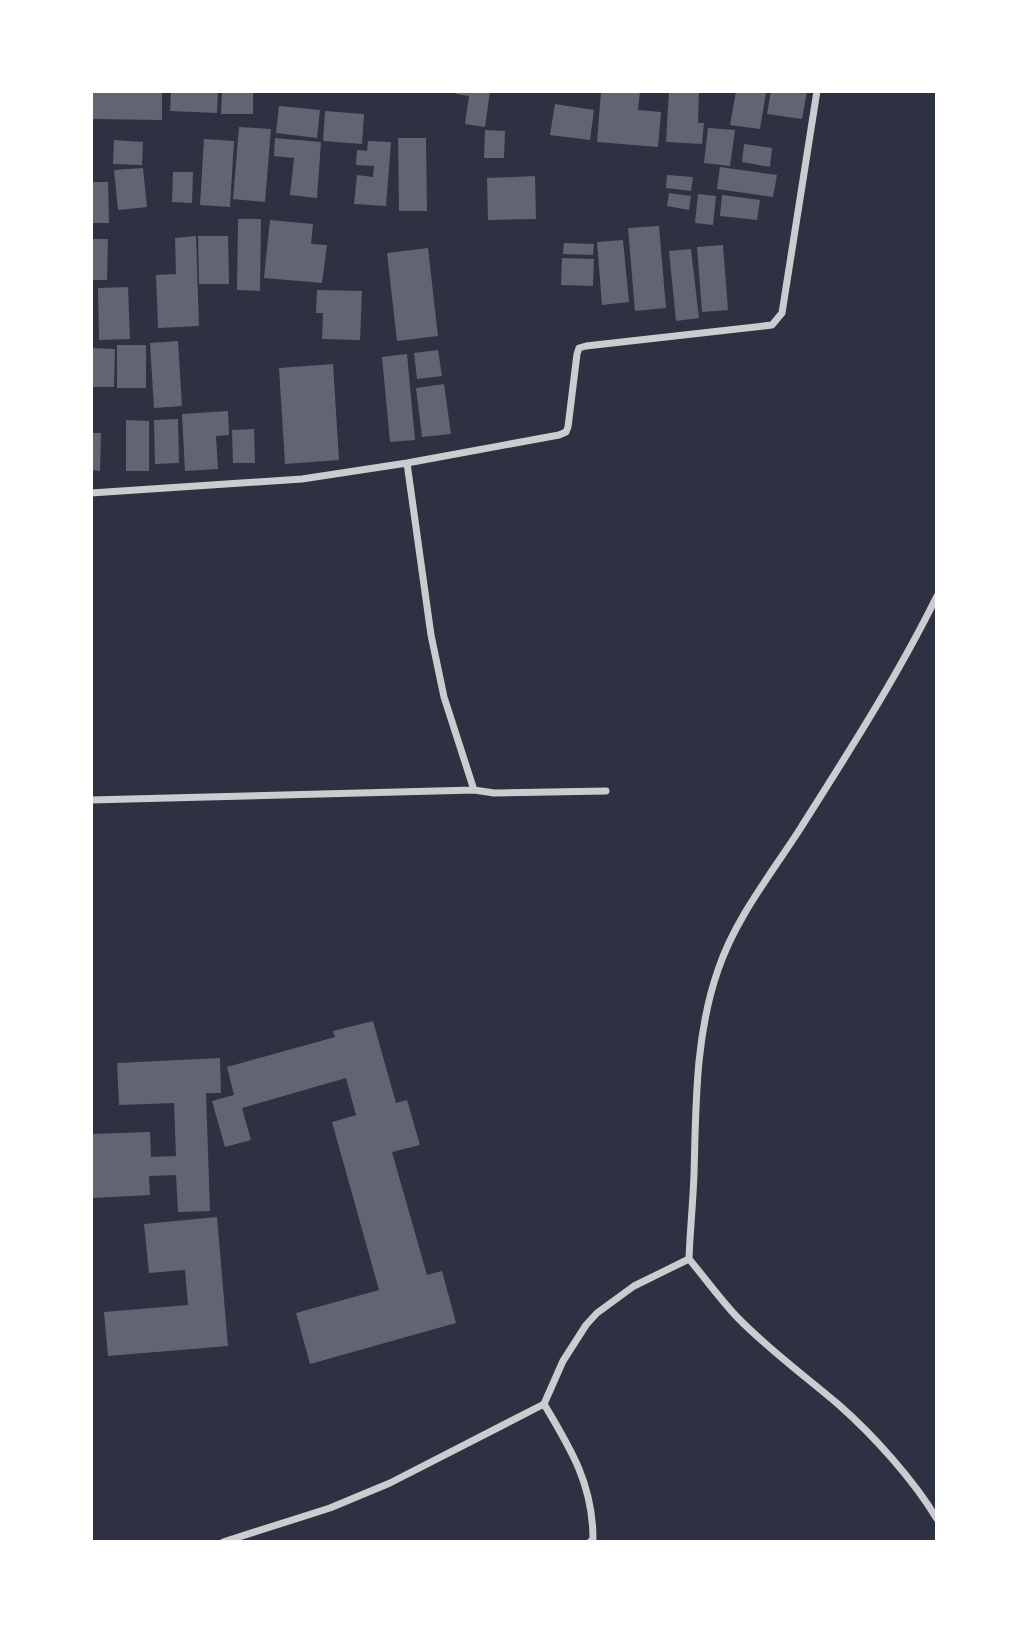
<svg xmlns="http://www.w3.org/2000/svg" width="1028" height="1633" font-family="Lora,serif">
	<rect width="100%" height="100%" fill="#2d3142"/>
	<path fill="#626471" d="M91,91H162V120L91,119Z
		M171,91H218L217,113L170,111Z
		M222,91H253V114H221Z
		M456,91H490L485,127L465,124L469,96L456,94Z
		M601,91H640L638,110L661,112L658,147L597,142Z
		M669,91H699L698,123H704L702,144L666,142Z
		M736,91L766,93L760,129L730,125Z
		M771,91H807L802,119L767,114Z
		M555,104L594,110L590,140L550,135Z
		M279,106L320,110L317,138L276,133Z
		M325,111L364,114L362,144L323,141Z
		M239,127L271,129L265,202L233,199Z
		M708,128L735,130L730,166L704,163Z
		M485,130L505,131L504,158H484Z
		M275,138L321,142L317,198L290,195L294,158L274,156Z
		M398,138H426L427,211H399Z
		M204,139L234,141L230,207L200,205Z
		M114,140L143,142L142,165L113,164Z
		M368,141L391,142L386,206L354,204L357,175L373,177L374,166L356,165L357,150L367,151Z
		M744,144L772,148L770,167L742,162Z
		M720,167L777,175L773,197L717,189Z
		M143,168L147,207L118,210L114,170Z
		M173,172H193L192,203L172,202Z
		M667,175L693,177L691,191L666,188Z
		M535,176L536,219L488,220L487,178Z
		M91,182H108L109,223H91Z
		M669,193L691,196L689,210L667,206Z
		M698,194L716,196L713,225L695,223Z
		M722,195L760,200L757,220L720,216Z
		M238,219H261L260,291L237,290Z
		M270,220L313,224L311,244L327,245L322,283L264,278Z
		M659,226L666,308L635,311L628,228Z
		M196,236L199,326L158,328L156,275L176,274L175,238Z
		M198,236H228L229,284H199Z
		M91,239H108L107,280H91Z
		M623,240L629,302L602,305L597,242Z
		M564,243L594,244L593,255L563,254Z
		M723,245L728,310L702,312L697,247Z
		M428,248L438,336L397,341L387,253Z
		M691,249L699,318L676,321L669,251Z
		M562,258L594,259L593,286L561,285Z
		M128,287L130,339L99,340L98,288Z
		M317,290L362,291L360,340L322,339L323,313H316Z
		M178,341L182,406L154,408L150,343Z
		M117,345H146V388H117Z
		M91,348L115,349L114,387H91Z
		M438,350L442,376L417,379L414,353Z
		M407,354L415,440L390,442L382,357Z
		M333,364L339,460L285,464L279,368Z
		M444,384L451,434L422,437L416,388Z
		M228,411L229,435L216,436L218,469L185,471L182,414Z
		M178,419L179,463L155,464L154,420Z
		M126,420L149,421V471H126Z
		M254,429L255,463H233L232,430Z
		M91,433H101L100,471L91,470Z
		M373,1021L396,1103L407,1100L420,1145L392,1152L427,1275L442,1271L456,1323L310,1364L296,1313L379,1290L332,1122L356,1115L346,1078L242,1108L251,1140L225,1147L212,1101L234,1095L227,1067L335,1037L333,1031Z
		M220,1058L221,1093H206L210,1211L178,1212L176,1175L149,1176L150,1195L93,1198L91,1134L150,1132L151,1157L176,1156L174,1103L119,1105L117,1063Z
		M217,1217L228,1346L108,1356L104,1312L188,1305L185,1270L149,1273L144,1224Z"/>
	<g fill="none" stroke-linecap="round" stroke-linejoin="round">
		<path stroke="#caccd0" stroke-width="7" d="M407,463L431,635L444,697L474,790L494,793L606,791
			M91,493L302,479L407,463L559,435L566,432L568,427L577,354L579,348L586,346L772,325L782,313L817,91
			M937,596C897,677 848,753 800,829C771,874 735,919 718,970C695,1036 696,1106 694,1174C693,1203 690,1231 689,1259C705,1278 720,1299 737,1317C768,1349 805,1376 839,1405C873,1435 913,1479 937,1519
			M91,800L474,790
			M544,1404C571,1449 593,1485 593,1539L590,1542
			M223,1542L330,1508L390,1483L544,1404L563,1361L586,1325L597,1313L634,1286L689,1259"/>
	</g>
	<rect width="1028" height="1633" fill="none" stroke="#ffffff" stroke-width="186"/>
</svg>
